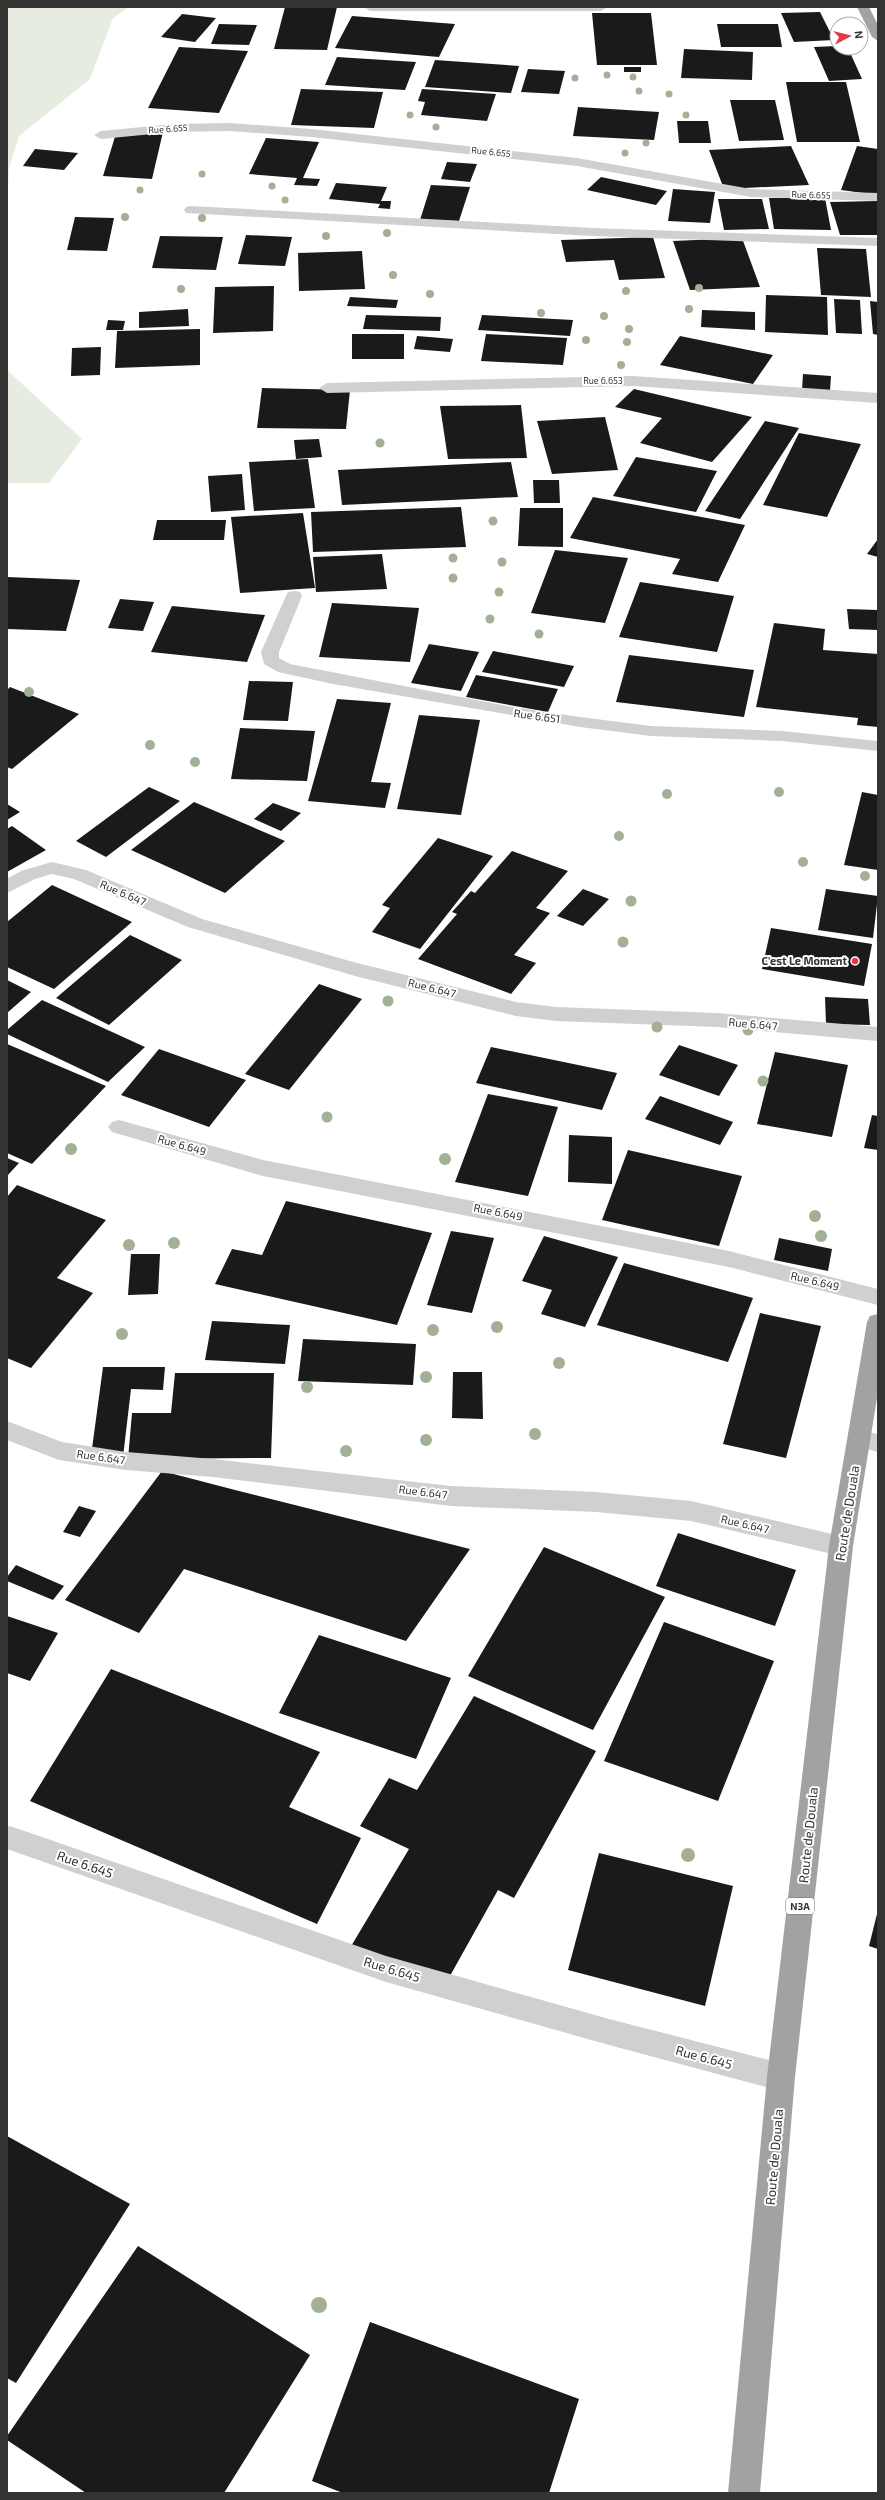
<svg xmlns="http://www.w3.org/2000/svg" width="885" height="2500" font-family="'Exo 2',sans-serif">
	<rect width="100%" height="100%" fill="#fff"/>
	<path fill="#e6ecdf" d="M7,7H129L113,18L90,79L19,136L9,168L7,205Z
		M7,370L82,439L49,483H7Z"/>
	<path fill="#1a1a1a" d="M285,7H337L327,50L274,49Z
		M820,12L834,40L794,42L781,13Z
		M592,13H651L657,65H597Z
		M182,14L216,18L195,42L161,37Z
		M352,16L455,24L439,57L335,48Z
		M219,24L257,25L249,45L211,44Z
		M717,24H778L782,47H721Z
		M837,46V48H848L862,79L829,81L814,47Z
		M179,47L248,51L219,113L148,108Z
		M684,49L753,52L752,80L681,78Z
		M337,57L416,62L405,90L325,85Z
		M435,60L519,66L511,93L425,87Z
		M624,67H641V72H624Z
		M528,69L565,71L559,94L521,92Z
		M786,82H846L860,142H797Z
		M301,89L383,92L374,128L291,125Z
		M422,89L496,94L487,121L421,115L425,102L418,101Z
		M730,100H775L784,140L739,141Z
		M578,107L659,112L654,140L573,136Z
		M677,121H708L711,143H679Z
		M117,130L163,132L152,179L103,176Z
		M266,138L319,142L303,178L320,179L317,186L294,185L297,178L249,174Z
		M791,146L809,185L724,189L709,150Z
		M857,146L878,149V195L841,190Z
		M35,149L78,153L64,170L23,166Z
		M447,162L477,164L470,182L441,179Z
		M601,177L667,191L656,205L587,190Z
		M336,183L387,187L381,201H391L390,209L378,208L380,204L329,199Z
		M431,185L470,187L459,221L420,220Z
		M673,189L715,192L710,223L668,221Z
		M769,198H825L831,230L774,229Z
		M718,199H762L769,229L724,230Z
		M878,201V235H840L830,202Z
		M75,217L114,218L107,251L67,250Z
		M246,235L292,237L285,266L238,264Z
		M160,236L223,237L216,270L152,268Z
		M653,237L665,278L619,280L614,260L566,262L561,240Z
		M742,238L760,287L690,290L673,241Z
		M817,248L866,249L871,297L821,295Z
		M362,251L365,289L299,291L298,253Z
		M274,286L273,331L213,333L215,287Z
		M766,295L827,297L828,335L765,332Z
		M350,297L398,300L396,308L347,306Z
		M834,299L860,300L862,334L836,333Z
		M870,301L878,302V335L873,334Z
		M188,309L189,326L139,328V312Z
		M702,310L755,312V330L701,327Z
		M366,315L441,317L440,331L363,329Z
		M482,315L573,320L570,336L478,330Z
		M108,320L125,321L123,330H106Z
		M200,329V365L115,368L117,331Z
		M352,334H404V359H352Z
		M486,334L567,338L563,365L481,361Z
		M417,336L453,339L450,352L414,349Z
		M680,336L773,355L753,384L660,365Z
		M101,347L100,375L71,376L72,348Z
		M803,374L831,376L830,391L802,390Z
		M262,388L350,390L346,429L257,428Z
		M634,389L752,417L712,462L640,443L662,418L615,407Z
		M521,405L527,458L448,459L440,406Z
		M605,417L618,470L552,474L537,421Z
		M765,421L799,428L740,519L705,511Z
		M799,433L861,444L827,517L763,505Z
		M319,439L322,457L296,459L294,440Z
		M636,457L717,471L696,512L613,496Z
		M308,459L315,508L254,511L249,462Z
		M511,462L518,497L342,505L338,470Z
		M242,474L245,510L211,512L208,476Z
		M533,480H559L560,503H534Z
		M593,497L745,525L718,582L672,574L680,559L570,538Z
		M461,507L466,547L313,552L311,512Z
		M520,508H563V547L518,546Z
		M303,513L315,588L240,593L231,517Z
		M157,520H226L224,540H153Z
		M878,539V557L867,554Z
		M555,550L628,558L605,623L531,613Z
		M382,554L387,589L316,592L313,557Z
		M7,577L80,580L66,631L7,629Z
		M640,582L734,596L717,652L619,637Z
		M120,599L154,602L143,631L108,628Z
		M332,603L419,608L410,662L319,657Z
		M172,606L265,615L247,662L151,652Z
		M847,609L878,610V630L849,629Z
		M774,623L825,629L823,650L878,654V727L857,725L858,718L756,707Z
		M429,644L479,652L461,691L411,683Z
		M493,651L574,666L564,687L482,672Z
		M629,655L754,670L744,717L616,702Z
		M476,675L558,689L548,712L466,697Z
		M249,681L293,682L288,721L243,720Z
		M10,687L79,714L12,769L7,767V690Z
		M337,699L391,703L371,782L391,783L385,808L308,801Z
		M419,715L480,720L461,815L397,809Z
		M240,728L315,731L307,781L231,779Z
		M149,787L180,801L106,857L76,841Z
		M862,792L878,795V870L844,865Z
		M194,802L285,841L225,893L131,850Z
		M273,803L301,813L281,831L254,819Z
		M7,804L20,812L7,820Z
		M12,826L46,850L7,872V829Z
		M438,838L493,856L420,949L372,932L390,908L382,905Z
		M512,851L568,871L536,908L550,913L514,955L536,963L511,994L418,959L457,914L452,912L471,891L475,893Z
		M52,885L132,922L54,989L7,967V922Z
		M583,889L609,899L583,926L557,916Z
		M826,889L878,896L873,938L818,930Z
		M771,928L872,944L864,986L762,969Z
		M130,935L182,960L109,1025L56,998Z
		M7,980L31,992L7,1013Z
		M319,984L362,999L289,1090L245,1074Z
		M825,997L868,999L870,1025L826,1024Z
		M42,1000L145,1047L108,1082L7,1034V1030Z
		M7,1044L106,1086L32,1164L7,1153Z
		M679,1045L738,1065L719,1096L659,1075Z
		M491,1047L617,1073L602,1110L476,1083Z
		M159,1049L246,1080L209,1127L121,1095Z
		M775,1052L848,1065L832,1137L757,1124Z
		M488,1094L558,1107L528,1196L455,1182Z
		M660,1096L733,1122L720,1145L645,1119Z
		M872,1115L878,1116V1150L864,1148Z
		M569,1135L612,1137V1184L568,1182Z
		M628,1150L742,1176L719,1246L602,1220Z
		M7,1158L19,1163L7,1176Z
		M17,1185L106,1220L57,1278L93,1293L31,1368L7,1358V1197Z
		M286,1201L432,1233L397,1325L215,1284L232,1249L262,1255Z
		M451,1231L494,1238L472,1313L427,1305Z
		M544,1236L618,1257L585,1327L541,1314L552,1290L522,1281Z
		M779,1238L832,1249L828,1271L774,1260Z
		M131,1254H160L158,1294L128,1295Z
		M624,1263L753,1298L728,1362L597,1325Z
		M760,1313L821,1326L786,1458L723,1444Z
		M212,1321L290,1325L285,1364L205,1360Z
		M303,1339L416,1344L413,1385L298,1381Z
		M103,1367H165L163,1390L131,1389L123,1457L91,1456Z
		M453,1372H482L483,1419L452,1418Z
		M175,1373H274L271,1458L128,1459L132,1413H171Z
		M162,1471L239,1491L470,1549L406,1641L184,1569L139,1633L65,1600Z
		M79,1506L96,1511L80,1537L63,1532Z
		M678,1533L796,1570L775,1626L656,1586Z
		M544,1547L665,1597L593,1730L468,1676Z
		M16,1565L64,1586L53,1600L7,1581V1577Z
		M7,1616L58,1633L30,1681L7,1673Z
		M664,1622L774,1661L718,1801L604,1761Z
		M319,1635L451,1678L416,1759L279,1713Z
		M111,1669L320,1752L289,1807L361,1838L317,1924L30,1801Z
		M474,1696L596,1751L514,1898L498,1890L441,1992L350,1948L409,1849L360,1826L389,1778L417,1790Z
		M599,1853L733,1886L705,2006L568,1970Z
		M877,1914H878V1949L869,1946Z
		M7,2136L130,2204L16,2383L7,2378Z
		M138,2246L310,2355L224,2493H86L7,2440V2436Z
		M370,2322L579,2399L549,2493H343L312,2481Z"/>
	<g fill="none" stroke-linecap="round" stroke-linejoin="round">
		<path fill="#d0d0d0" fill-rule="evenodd" d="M364,7H607L601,11H370Z
			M231,123L311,129L577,158L751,189L878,193V201L751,197L577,166L311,137L231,131L173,132L101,139L94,135L101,131L173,124Z
			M191,206L593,228L878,238V246L593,236L186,213L184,210L186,207Z
			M633,376L878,393V403L633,386L327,393L319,388L327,383Z
			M294,591L300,592L302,596L279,652V658L290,664L507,706L580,717L651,726L782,731L878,741V751L782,741L651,736L580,727L333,684L278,672L264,664L261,652L286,596L288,592Z
			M52,862L86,870L202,919L357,963L516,1002L556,1007L717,1013L878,1027V1041L717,1027L556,1021L516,1016L355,976L188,927L74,879L52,874L35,879L7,893V879L21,871Z
			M119,1120L263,1160L729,1251L878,1289V1305L729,1267L263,1176L112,1132L108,1127L112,1122Z
			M7,1421L62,1442L126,1452L213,1459L451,1486L596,1492L691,1501L841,1536L850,1539L853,1546L850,1553L841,1556L691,1521L596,1512L451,1506L213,1477L126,1470L59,1460L7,1440Z
			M860,1430L878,1434V1452L852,1445L848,1439L852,1433Z
			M10,1826L386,1956L609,2019L781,2063L791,2067L795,2077L791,2087L781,2091L609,2045L386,1982L7,1849V1827Z"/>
		<path fill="#a2a2a2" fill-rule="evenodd" d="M857,7H869L878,25V41L872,37Z
			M878,1314V1392L853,1546L795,2077L760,2493H728L767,2077L829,1546L867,1322L870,1316Z"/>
	</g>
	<g fill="#a2b095">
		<circle cx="607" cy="75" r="3.5"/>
		<circle cx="633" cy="77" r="3.5"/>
		<circle cx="575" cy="78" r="3.5"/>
		<circle cx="639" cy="91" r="3.5"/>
		<circle cx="669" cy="94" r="3.5"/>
		<circle cx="410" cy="115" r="3.5"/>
		<circle cx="686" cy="115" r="3.5"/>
		<circle cx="436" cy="127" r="3.5"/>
		<circle cx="646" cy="143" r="3.5"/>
		<circle cx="625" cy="153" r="3.5"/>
		<circle cx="202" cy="174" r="3.5"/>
		<circle cx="272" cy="186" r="3.5"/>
		<circle cx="140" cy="190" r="3.5"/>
		<circle cx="285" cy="200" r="3.5"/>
		<circle cx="125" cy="217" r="4"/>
		<circle cx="202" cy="218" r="4"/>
		<circle cx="387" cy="233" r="4"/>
		<circle cx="326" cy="236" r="4"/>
		<circle cx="393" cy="275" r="4"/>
		<circle cx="699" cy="288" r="4"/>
		<circle cx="181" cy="289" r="4"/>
		<circle cx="626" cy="291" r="4"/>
		<circle cx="430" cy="294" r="4"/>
		<circle cx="689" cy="309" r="4"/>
		<circle cx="541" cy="313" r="4"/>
		<circle cx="604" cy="316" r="4"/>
		<circle cx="629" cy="329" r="4"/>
		<circle cx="586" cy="340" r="4"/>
		<circle cx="627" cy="342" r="4"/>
		<circle cx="621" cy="365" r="4"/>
		<circle cx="380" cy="443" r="4.5"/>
		<circle cx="493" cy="521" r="4.5"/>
		<circle cx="453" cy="558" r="4.5"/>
		<circle cx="502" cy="562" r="4.5"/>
		<circle cx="453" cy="578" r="4.5"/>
		<circle cx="499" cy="592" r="4.5"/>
		<circle cx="490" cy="619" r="4.5"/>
		<circle cx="539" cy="634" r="4.5"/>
		<circle cx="29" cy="692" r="5"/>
		<circle cx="150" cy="745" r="5"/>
		<circle cx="195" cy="762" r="5"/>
		<circle cx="779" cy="792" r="5"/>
		<circle cx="667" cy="794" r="5"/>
		<circle cx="619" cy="836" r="5"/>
		<circle cx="803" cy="862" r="5"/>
		<circle cx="865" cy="876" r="5"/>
		<circle cx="631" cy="901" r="5.5"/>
		<circle cx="623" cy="942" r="5.5"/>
		<circle cx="388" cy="1001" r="5.5"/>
		<circle cx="657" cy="1027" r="5.5"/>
		<circle cx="748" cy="1030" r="5.5"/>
		<circle cx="763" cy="1081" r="5.5"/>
		<circle cx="327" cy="1117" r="5.5"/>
		<circle cx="71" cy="1149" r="6"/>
		<circle cx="445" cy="1159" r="6"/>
		<circle cx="815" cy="1216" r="6"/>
		<circle cx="821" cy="1236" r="6"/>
		<circle cx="174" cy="1243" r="6"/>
		<circle cx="129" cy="1245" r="6"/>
		<circle cx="497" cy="1327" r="6"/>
		<circle cx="433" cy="1330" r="6"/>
		<circle cx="122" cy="1334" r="6"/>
		<circle cx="559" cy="1363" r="6"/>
		<circle cx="426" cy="1377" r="6"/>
		<circle cx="307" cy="1387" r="6"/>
		<circle cx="535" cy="1434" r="6"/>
		<circle cx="426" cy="1440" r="6"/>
		<circle cx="346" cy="1451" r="6"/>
		<circle cx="688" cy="1855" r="7"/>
		<circle cx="319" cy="2305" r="8"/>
	</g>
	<circle fill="#e63946" stroke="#fff" stroke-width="1.5" cx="855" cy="961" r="4"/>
	<g text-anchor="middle" stroke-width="4" stroke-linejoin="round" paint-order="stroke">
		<g font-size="9" fill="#333" stroke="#fff">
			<text transform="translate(168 129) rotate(-4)" y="3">Rue 6.655</text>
			<text transform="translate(491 152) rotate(6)" y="3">Rue 6.655</text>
			<text transform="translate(811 195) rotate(2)" y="3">Rue 6.655</text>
			<text x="603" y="384">Rue 6.653</text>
		</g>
		<rect fill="#fff" stroke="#707070" stroke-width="1" x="786" y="1898" width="28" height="16" rx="3"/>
		<g font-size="10" font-weight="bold" fill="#333">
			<text x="800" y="1910">N3A</text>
		</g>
		<g font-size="11" fill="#333" stroke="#fff">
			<text transform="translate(537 716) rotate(8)" y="4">Rue 6.651</text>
			<text transform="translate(123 893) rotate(23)" y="4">Rue 6.647</text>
			<text transform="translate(432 988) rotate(14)" y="4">Rue 6.647</text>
			<text transform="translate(753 1024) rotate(5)" y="4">Rue 6.647</text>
			<text transform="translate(182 1145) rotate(16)" y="4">Rue 6.649</text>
			<text transform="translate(498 1212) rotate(11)" y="4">Rue 6.649</text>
			<text transform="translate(815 1281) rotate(14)" y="4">Rue 6.649</text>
			<text transform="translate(101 1457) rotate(8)" y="4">Rue 6.647</text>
			<text transform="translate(423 1492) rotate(7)" y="4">Rue 6.647</text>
			<text transform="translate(745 1524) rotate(13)" y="4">Rue 6.647</text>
		</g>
		<g font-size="11" font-weight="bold" fill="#333" stroke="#fff" text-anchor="end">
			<text x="847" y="965">C'est Le Moment</text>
		</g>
		<g font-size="13" fill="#333" stroke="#fff">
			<text transform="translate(847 1513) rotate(-81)" y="5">Route de Douala</text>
			<text transform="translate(808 1835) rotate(-84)" y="5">Route de Douala</text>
			<text transform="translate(85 1864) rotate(19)" y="5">Rue 6.645</text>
			<text transform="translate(392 1969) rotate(17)" y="5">Rue 6.645</text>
			<text transform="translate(704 2057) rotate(15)" y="5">Rue 6.645</text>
			<text transform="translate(774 2157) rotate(-85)" y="5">Route de Douala</text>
		</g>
	</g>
	<rect width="885" height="2500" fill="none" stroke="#333333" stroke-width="16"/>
	<g transform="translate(849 36) rotate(83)"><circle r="19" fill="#ffffff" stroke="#adadad"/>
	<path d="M0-3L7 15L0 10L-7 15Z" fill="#e63946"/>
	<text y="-6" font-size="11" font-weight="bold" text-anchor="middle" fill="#333333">N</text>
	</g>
</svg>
